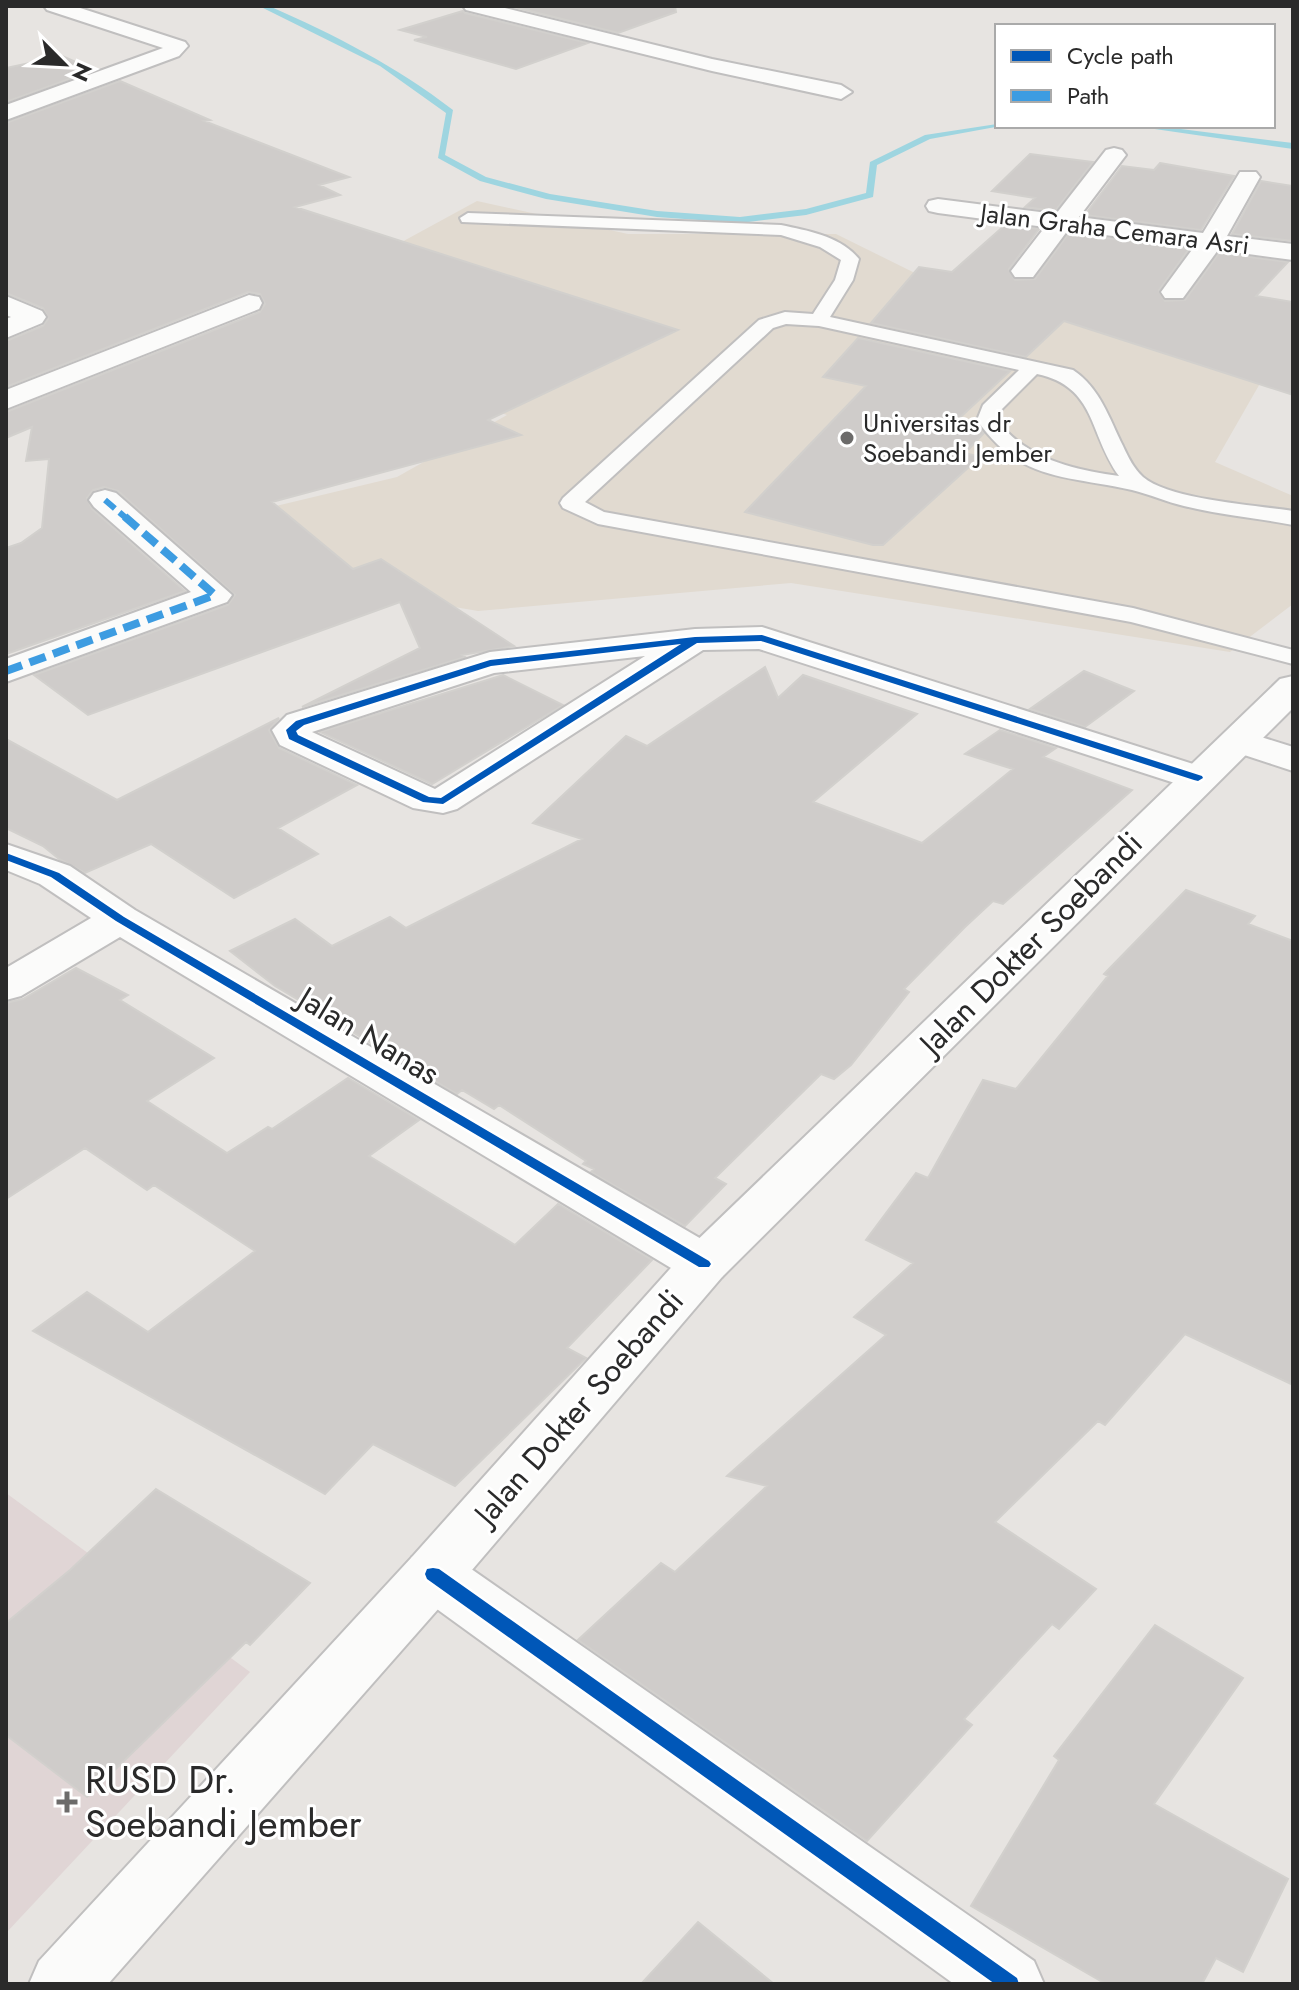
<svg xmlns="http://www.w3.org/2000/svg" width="1299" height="1990" font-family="Jost,sans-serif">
	<rect width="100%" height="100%" fill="#e7e4e1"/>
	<path fill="#e1dad0" d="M477,201L628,234H836L923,277L1290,331L1215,462L1293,496V604L1230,652L791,583L478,611L320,584L276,506L397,477L507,415L253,323Z"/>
	<path fill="#e0d5d5" d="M6,1493L250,1672L6,1933Z"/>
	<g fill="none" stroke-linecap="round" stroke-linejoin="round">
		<path fill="#9ed5e0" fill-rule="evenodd" d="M259,6H269C335,35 396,66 453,110L445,155L486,177L550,194L657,211L740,217L806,209L866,193L870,162L925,135L997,124V126H1001L930,139L877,165L873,197L806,215L740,223L657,217L546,199L480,181L438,158L446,113L380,66Z
			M1134,126H1157L1293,143V149Z"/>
	</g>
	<path fill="#cfccca" stroke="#d2d0cd" stroke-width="2" d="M510,6H675L676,12L618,33Z
		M463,11L465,13L588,43L516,69L414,40L427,37L400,30Z
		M62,56L94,70L6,102V68Z
		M120,81L210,120L204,121L349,177L319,185L340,195L295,207L678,330L488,420L521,435L272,502L353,569L381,559L514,646L462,655L465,657L302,707L420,648L400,602L88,715L34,675L228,605L235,595L118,491L104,487L93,490L87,498L92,509L185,591L6,654V548L21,543L42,528L49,459L26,461L32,427L6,438V412L260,312L265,304L260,294L248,292L6,387V341L43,326L48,319L43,308L6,293V123Z
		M1030,154L1061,158L1093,162L1055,211L1025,207L1035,198L992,191Z
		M1160,163L1234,176L1201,230L1085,215L1122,166L1154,170Z
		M1261,181L1293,186V241L1232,234Z
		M1005,225L1039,229L1009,269L1015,280L1035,279L1069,233L1189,249L1159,290L1165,301L1185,300L1219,253L1288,262L1256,296L1293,302V395L1064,321L1026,357L871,323L919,267L952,272Z
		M858,338L1010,371L953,424L981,430L984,433L965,453L980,457L883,545H873L745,512L866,386L823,377Z
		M765,667L778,698L803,675L917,714L813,802L922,843L1013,769L965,754L1000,730L1056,748L1043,757L1132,790L1003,904L993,901L965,927L904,989L909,992L851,1065L834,1079L821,1074L715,1178L726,1184L685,1226L591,1172L594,1169L583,1164L586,1161L499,1105L494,1109L462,1090L457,1094L275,986L230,951L295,919L332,946L390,917L406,928L582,839L533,823L626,736L647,746Z
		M1084,671L1134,691L1085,727L1030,709Z
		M503,675L563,705L432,784L320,732Z
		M279,718L269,730L279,748L357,785L278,828L318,854L234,898L151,844L85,873L59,859L43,846L6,828V739L117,800Z
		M1186,890L1255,916L1248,924L1293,941V1385L1185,1334L1105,1425L1098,1421L995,1522L1096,1589L1059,1629L1052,1624L964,1719L972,1725L867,1841L578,1640L661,1563L675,1572L767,1486L727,1476L886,1335L854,1317L913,1263L866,1240L916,1173L928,1178L983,1080L1016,1089L1108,976L1104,974Z
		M76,968L128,995L120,1000L214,1058L147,1101L227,1153L268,1127L272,1129L348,1078L419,1120L369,1156L515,1245L558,1204L652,1260L567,1348L586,1358L455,1486L373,1444L325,1494L33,1331L87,1292L148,1332L255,1251L154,1185L147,1190L85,1148L6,1199V1003L23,999Z
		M156,1489L310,1583L250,1645L246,1642L87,1797L6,1735V1623L70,1570Z
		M1155,1625L1243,1678L1154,1804L1288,1879L1243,1972L1216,1958L1202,1984H1106L971,1906L1059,1760L1054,1756Z
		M698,1922L774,1984H641Z"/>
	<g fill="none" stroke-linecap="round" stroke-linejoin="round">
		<g stroke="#c0bfbf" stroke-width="4">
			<path id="service" d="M468,213L781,225C809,231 840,236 859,259L853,280L830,317L1073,370C1100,388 1109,418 1123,446C1128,457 1134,469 1143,477C1170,500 1256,505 1293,511V525C1257,518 1220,515 1184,506C1167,502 1149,494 1132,490C1067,475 1020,482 977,420L983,405L1019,370L819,326L786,324L773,328L585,502L604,512L1133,608L1293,650V664L1131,622L598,524L563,508L560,503L563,498L759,320L785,312L813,314L835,280L841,260L820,247L781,235L462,222L460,218ZM1037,374C1097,387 1088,433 1119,476C1074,470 1026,459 997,420L1000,411Z"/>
		</g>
		<g stroke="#c0bfbf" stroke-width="4">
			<path id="minor" d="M44,6H74L185,42L188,46L179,56L6,120V105L163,48L47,10Z
				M463,6H497L712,59L841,85L852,92L841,99L712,71L466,10Z
				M1114,148L1122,150L1126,155L1079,217L1203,233L1240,172H1256L1260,177L1227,236L1293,244V260L1218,250L1183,298H1165L1161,292L1194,247L1068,230L1033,277H1015L1011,271L1045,227L938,213L929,211L926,206L929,201L938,199L1056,214L1106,150Z
				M249,295L259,297L262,303L259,309L6,409V390Z
				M6,296L42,311L46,317L42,323L6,338V319L11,317L6,315Z
				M105,490L116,493L232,595L227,602L6,682V659L191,592L94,507L89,500L94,493Z
				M762,627L1212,770L1217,778L1212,786L1198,790L1184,786L759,649L703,650L457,809L443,813L413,808L280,745L272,730L287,715L490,652L695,629ZM645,656L435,789L312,732L494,673Z
				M1239,730L1293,747V771L1226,749L1220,741L1226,733Z
				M6,844L70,866L135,910L722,1251L729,1264L722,1277L704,1282L686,1277L120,937L21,996L6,1000V968L91,918L40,884L6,870Z
				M433,1550L454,1557L1034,1961L1044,1984H954L412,1591L404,1574L412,1557Z"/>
		</g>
		<g stroke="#c0bfbf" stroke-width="4">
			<path id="secondary" d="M1293,676V708L722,1277L454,1591L108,1984H29L39,1961L412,1557L686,1251L1280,679Z"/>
		</g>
		<use href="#service" fill="#fbfbfa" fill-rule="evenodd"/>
		<use href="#minor" fill="#fbfbfa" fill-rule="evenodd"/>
		<use href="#secondary" fill="#fbfbfa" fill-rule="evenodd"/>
		<path stroke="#3d9ce1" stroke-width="6" stroke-dasharray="13 6" stroke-linecap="butt" d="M105,500L126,518"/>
		<path stroke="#3d9ce1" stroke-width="8" stroke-dasharray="17 8" stroke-linecap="butt" d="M6,671L215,595L124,516"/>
		<g stroke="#fff" stroke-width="5">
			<path id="cycleway" d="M762,635L1202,776L1203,778L1198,781L1194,780L761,641L697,643L443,804L423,802L289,739L286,730L296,721L490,660L695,637ZM681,644L441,798L429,797L298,735L296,731L304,725L491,666Z
				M6,853L59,873L124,917L709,1261L711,1264L709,1267H699L116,921L51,877L6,860Z
				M433,1568L439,1569L1017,1978L1019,1984H995L427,1579L425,1574L427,1569Z"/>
		</g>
		<use href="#cycleway" fill="#0057b8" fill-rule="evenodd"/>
	</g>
	<g fill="#6c6b6a" stroke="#fff" stroke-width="3">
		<circle cx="847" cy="438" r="8"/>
		<path d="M63 1790h8v8h8v8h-8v8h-8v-8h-8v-8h8z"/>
	</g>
	<g text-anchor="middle" stroke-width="6" stroke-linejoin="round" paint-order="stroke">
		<g font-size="26" fill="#2a2a2a" stroke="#fff">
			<text transform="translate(1115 229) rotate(7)" y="9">Jalan Graha Cemara Asri</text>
		</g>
		<g font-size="26" fill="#2a2a2a" stroke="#fff" text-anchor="start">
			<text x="863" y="432">Universitas dr<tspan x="863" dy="30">Soebandi Jember</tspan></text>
		</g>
		<g font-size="32" fill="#2a2a2a" stroke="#fff">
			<text transform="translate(1031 943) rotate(-45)" y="11">Jalan Dokter Soebandi</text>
			<text transform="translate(369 1036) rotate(31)" y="11">Jalan Nanas</text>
			<text transform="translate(579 1407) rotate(-49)" y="11">Jalan Dokter Soebandi</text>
		</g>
		<g font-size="38" fill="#2a2a2a" stroke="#fff" text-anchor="start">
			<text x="85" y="1793">RUSD Dr.<tspan x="85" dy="44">Soebandi Jember</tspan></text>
		</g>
	</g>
	<rect width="1299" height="1990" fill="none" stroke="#2a2a2a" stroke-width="16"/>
	<rect x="995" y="24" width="280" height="104" fill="#ffffff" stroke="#aaaaaa" stroke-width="2"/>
	<rect x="1011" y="50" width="40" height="12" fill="#0057b8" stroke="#aaaaaa" stroke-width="2"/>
	<text x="1067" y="64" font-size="24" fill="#2a2a2a">Cycle path</text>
	<rect x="1011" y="90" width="40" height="12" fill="#3d9ce1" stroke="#aaaaaa" stroke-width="2"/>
	<text x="1067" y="104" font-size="24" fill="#2a2a2a">Path</text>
	<g transform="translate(64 64) rotate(114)" stroke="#ffffff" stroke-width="6" paint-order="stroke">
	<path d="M0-6L14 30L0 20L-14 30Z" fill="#2a2a2a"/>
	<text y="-12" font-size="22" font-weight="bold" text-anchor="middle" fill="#2a2a2a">N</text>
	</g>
</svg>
